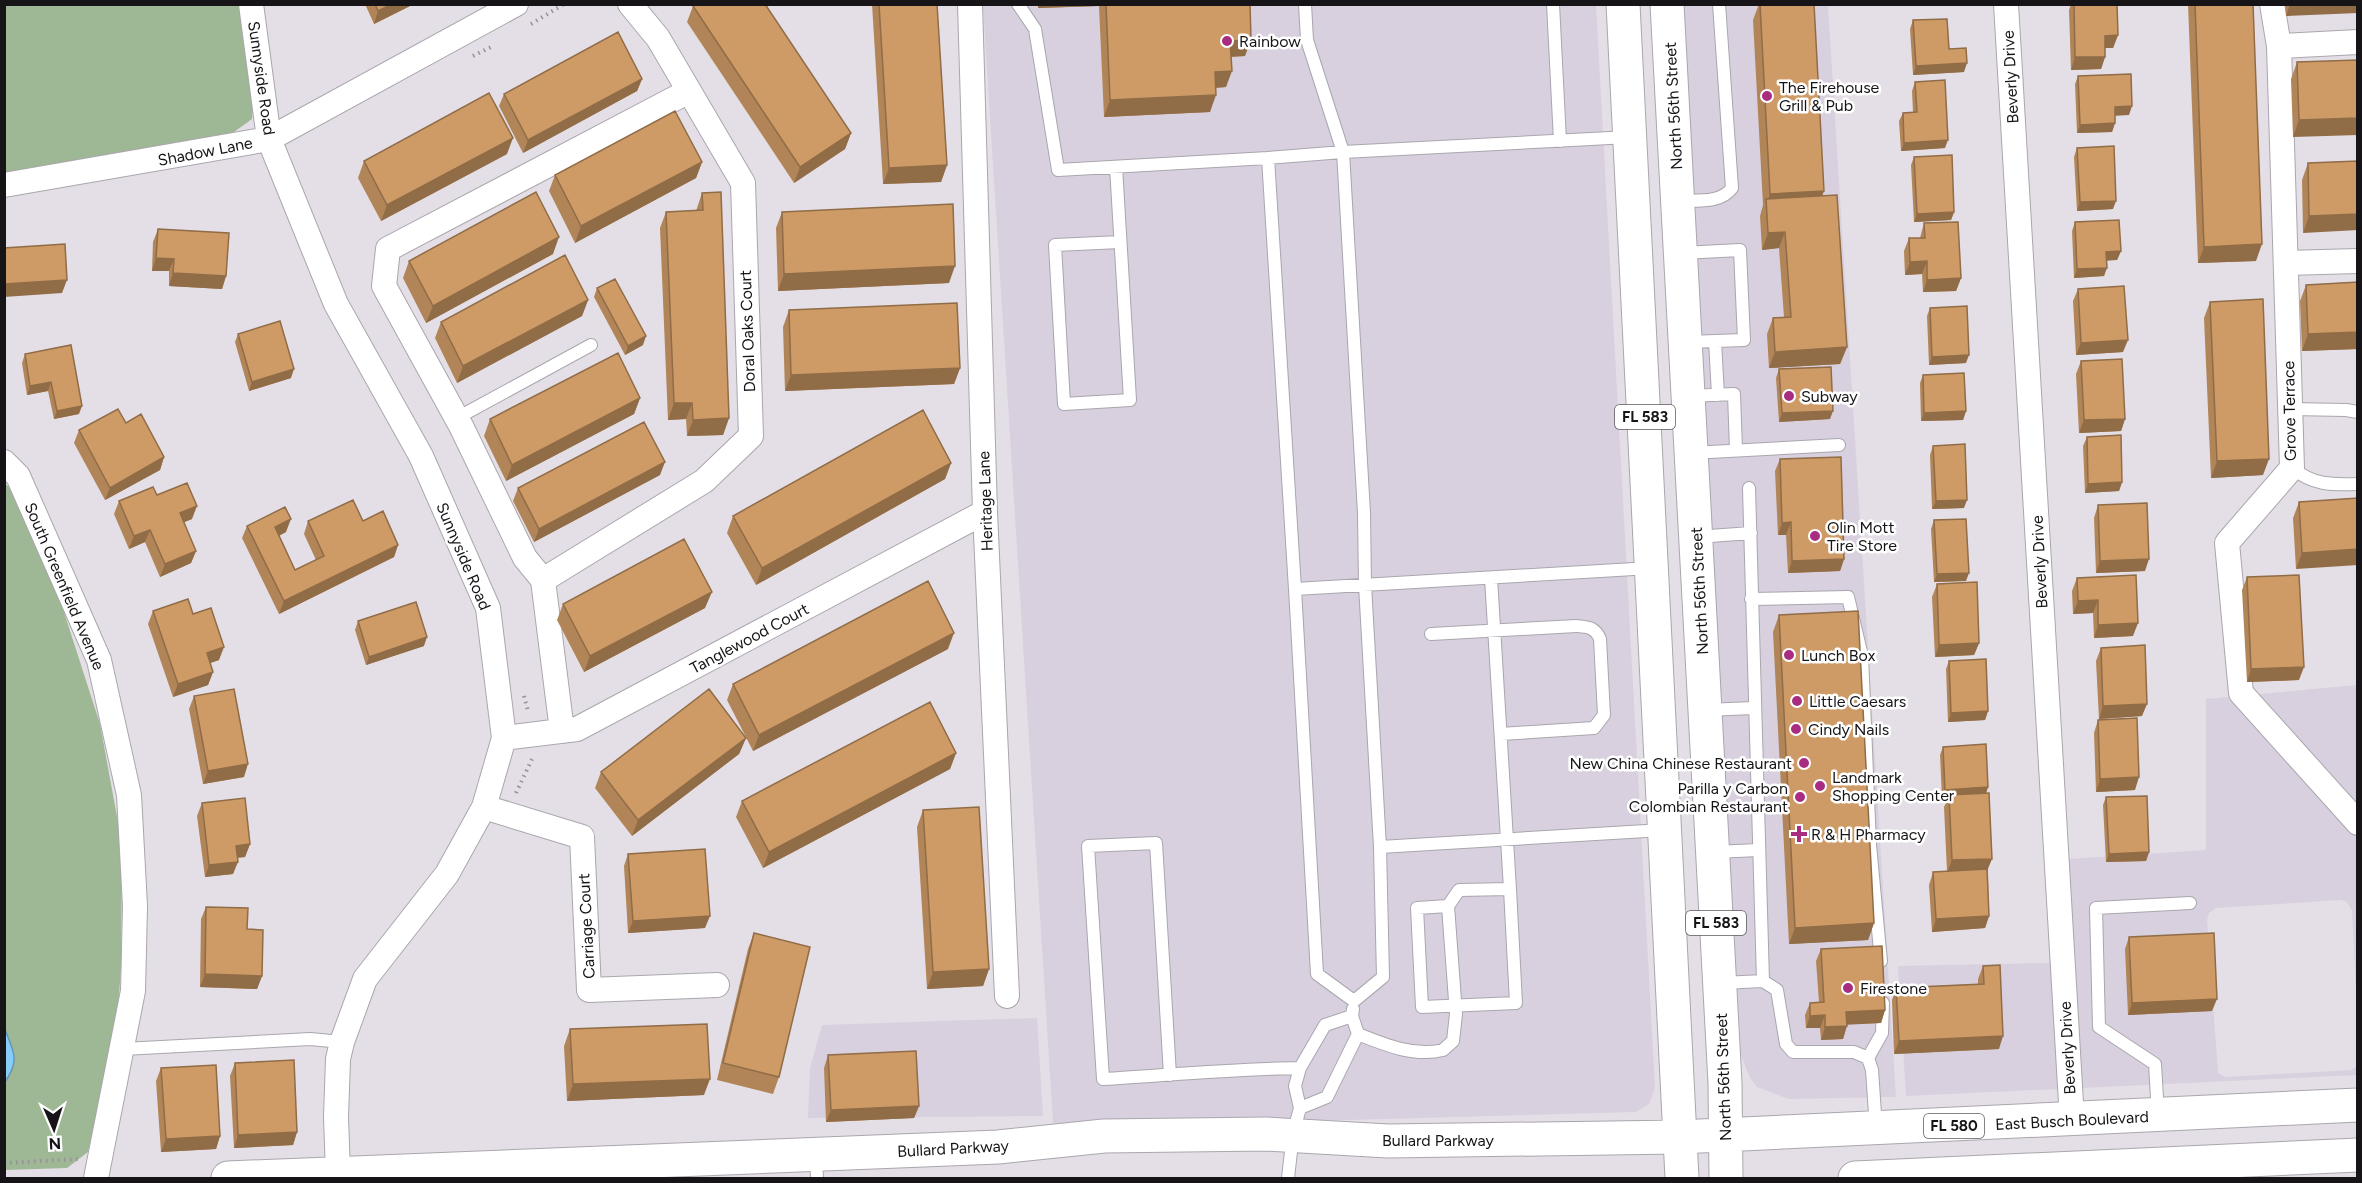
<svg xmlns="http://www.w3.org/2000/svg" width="2362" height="1183" font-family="Figtree,sans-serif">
	<rect width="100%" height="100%" fill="#e4dfe7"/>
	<path fill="#d8d0de" d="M983,5H1596L1655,1088L1649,1104L1636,1112L1349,1120L1053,1123Z
		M1681,5H1828L1896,1097L1789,1099L1757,1087L1750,1078L1741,1055Z
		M2357,685V1009L2352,911L2347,902L2341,900L2216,908L2209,913L2207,920L2218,1073L2226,1077L2351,1070L2357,1066V1075L2081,1088L2068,859L2206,850V699Z
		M2045,860L2058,1089L1906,1096L1898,966L2050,963Z
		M1037,1018L1043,1116L808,1118L810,1068L822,1025Z"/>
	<path fill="#9eb794" d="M5,5H239L254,96L252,119L234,132L209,141L5,174Z
		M4,482L16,495L61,603L100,724L122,844L121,968L117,1022L88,1152L67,1168L5,1170Z"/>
	<path fill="#88cdf8" stroke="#6696b4" stroke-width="1.5" d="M4,1027C13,1051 21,1059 5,1082Z"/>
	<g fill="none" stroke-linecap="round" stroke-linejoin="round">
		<g stroke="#aaa6ad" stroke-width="14">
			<path id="lane" d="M1018,4L1035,29L1058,170L1268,158
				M1305,4L1307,40L1343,152L1629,137
				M1553,4L1560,141
				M1116,167L1130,400L1064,404L1055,245L1120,242
				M1679,201C1697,200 1720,204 1732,188L1719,4
				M1682,253L1740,250L1744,340L1687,342
				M1715,341L1718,395
				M1689,396L1734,394L1736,450
				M2290,409L2346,410L2358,412
				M457,418L591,345
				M1691,453L1839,445
				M2292,468C2313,485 2331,485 2358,484
				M1749,488L1763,981
				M1696,537L1751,533
				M1295,589L1268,158L1343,152L1364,513L1365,585L1380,847L1383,977L1354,1001L1317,974L1295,589L1651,568
				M1751,599L1848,597L1862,656L1870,845L1881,961
				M1431,634L1576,626C1588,627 1595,627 1600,639L1604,715L1594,728L1501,734
				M1706,710L1753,708
				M1380,847L1663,830
				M1715,852L1758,850
				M1448,906L1417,908L1422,1007L1516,1003L1510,889
				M1722,983L1763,981L1777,990L1786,1044L1793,1052H1854L1868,1058L1872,1070L1876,1128
				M1358,1034C1385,1045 1414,1057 1443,1050L1453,1041L1456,1014L1448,906L1459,890L1510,889L1491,578
				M123,1049L310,1039L342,1042
				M1868,1058L1882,1033L1883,1003
				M1170,1075L1156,843L1088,846L1103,1079C1169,1075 1234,1069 1300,1068
				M1300,1108L1327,1097L1358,1034L1352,1016L1353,1009
				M2158,1115L2155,1064L2099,1027L2096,908L2190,903
				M816,1156L817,1178
				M1288,1178L1293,1134L1300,1108L1295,1086L1300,1068L1325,1025L1352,1016"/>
		</g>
		<g stroke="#aaa6ad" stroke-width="26">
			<path id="street" d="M251,4L269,139L336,304L421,456L488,608L504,738L484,807L447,874L365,979L342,1042L338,1059L336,1117L338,1173
				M970,4L985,512L1007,996
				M2006,4L2072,1120
				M2272,4L2279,46L2292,468L2227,543L2241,693L2358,823
				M2279,46L2358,42
				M4,185L269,139L516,4
				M2286,263L2358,261
				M4,462L18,476L99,660L129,795L135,906L133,991L96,1178
				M543,580L704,481L751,436L743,183L658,38L630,4
				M562,731L543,580L525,558L461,426L384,286L388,249L689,91
				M504,738L577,729L985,512
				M484,807L582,837L589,990L717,985"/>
		</g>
		<g stroke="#aaa6ad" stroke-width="35">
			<path id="primary" d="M1623,4L1682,1178
				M1667,4L1725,1083L1726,1178
				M228,1178L998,1147L1104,1136L1266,1134L1388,1141L1679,1137L2358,1105
				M1855,1178L2358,1155"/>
		</g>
		<path stroke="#959298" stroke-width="4" stroke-dasharray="1.5 4.5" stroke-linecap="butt" d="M531,24L564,4
			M473,56L493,46
			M524,696L528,711
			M516,793L533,757
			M4,1163L79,1159"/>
		<use href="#lane" stroke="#fff" stroke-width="12"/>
		<use href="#street" stroke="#fff" stroke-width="24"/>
		<use href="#primary" stroke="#fff" stroke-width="33"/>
	</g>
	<path fill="#b18558" d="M365,4H414L374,24Z
		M872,4H937L947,165L941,182L883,184Z
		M1038,4H1250L1245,56L1231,57L1226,87L1216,88L1210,112L1104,117L1099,6L1038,8Z
		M1759,4H1814L1822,195L1847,347L1840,364L1769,368L1767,334L1773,318L1784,317L1779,248L1762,250L1760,216L1763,205L1753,20Z
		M2071,4H2117L2118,35L2113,48H2105V57L2101,69L2071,70L2069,10Z
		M2188,4H2253L2256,261L2198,263Z
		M2285,4H2358L2286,16Z
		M693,6L851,133L845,149L794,183L687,22Z
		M1913,20L1949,49L1964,72L1913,75L1910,29Z
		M2358,60L2293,137L2291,79L2297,62Z
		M2078,76L2129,115H2115V123L2112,132L2077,133L2075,84Z
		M642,79L637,91L523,153L499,106L504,94Z
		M1915,82L1945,148L1901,151L1899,121L1903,113L1913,112L1912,91Z
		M2077,148L2113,209L2077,211L2074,157Z
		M507,154L381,221L358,178L364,161Z
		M1914,157L1954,212L1951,220L1914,222L1911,165Z
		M2358,161L2303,233L2302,180L2308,163Z
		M702,162L696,178L575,243L549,191L555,175Z
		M702,193L729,418L723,435L687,436L686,419L668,420L660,228L666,212L696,211Z
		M782,212L949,283L778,291L776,228Z
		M2075,222L2121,251L2117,260H2107L2104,276L2074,278L2072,231Z
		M1924,223L1961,278L1956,291L1923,292L1922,274L1905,275L1904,251L1909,238H1920Z
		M158,229L226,276L222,289L169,286V271H152L153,242Z
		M553,254L426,323L403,278L409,261Z
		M2358,282V349L2302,351L2300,301L2306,285Z
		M597,288L643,345L625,355L594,297Z
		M2078,289L2123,352L2076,355L2073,301Z
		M588,300L582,316L457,383L435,338L441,322Z
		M2210,302L2263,475L2211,478L2204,318Z
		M1930,308L1966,363L1929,365L1927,316Z
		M789,310L960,368L954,384L785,391L783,327Z
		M238,334L291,378L249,391L235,342Z
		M71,345L79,414L54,419L48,391L27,395L22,363L25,354Z
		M2081,361L2125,419L2121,431L2079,433L2076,374Z
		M1779,369L1830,419L1779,422L1776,378Z
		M1923,375L1966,411L1963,420L1921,421L1920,383Z
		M640,398L634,414L506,481L484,436L490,419Z
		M79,430L164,457L160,470L105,500L74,443Z
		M2087,437L2122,482L2119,491L2085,493L2083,446Z
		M1933,446L1964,508L1932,509L1930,455Z
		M1780,459L1844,559L1840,571L1788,573L1786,535H1778L1775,471Z
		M951,463L945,479L756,585L727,533L733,516Z
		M660,475L534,542L513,501L518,488Z
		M157,495L192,519L184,522L196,551L191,563L160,577L145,542L129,549L114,514L119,501Z
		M2358,498L2296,569L2293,518L2299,502Z
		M2098,505L2145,571L2096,573L2094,518Z
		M1934,520L1966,581L1934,582L1931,529Z
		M308,521H363L398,545L394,557L279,614L242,538L247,526L286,532L279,536L295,570L316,560L304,534Z
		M2247,577L2299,680L2247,682L2242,590Z
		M2077,578L2133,636L2094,638L2093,613L2073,614L2072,591Z
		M1937,584L1979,643L1974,655L1935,657L1932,597Z
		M563,604L705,608L584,672L557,620Z
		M153,611L193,614L219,660L210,663L213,672L208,685L173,697L148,624Z
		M1779,615L1874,923L1868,940L1789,944L1773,632Z
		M358,621L424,646L366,665L355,630Z
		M2101,648L2142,716L2099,719L2096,661Z
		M948,649L753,751L727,700L733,684Z
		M1949,661L1988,711L1985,720L1948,722L1946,669Z
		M194,696L244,777L203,784L189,709Z
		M2098,720L2135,790L2096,792L2094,733Z
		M746,738L739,754L632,836L595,788L601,772Z
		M1943,747L1988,787L1986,794L1989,916L1985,928L1932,932L1929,885L1933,872H1947L1944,807L1948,798H1942L1940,755Z
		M956,753L950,769L763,868L736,817L742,801Z
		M2106,797L2149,852L2146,861L2106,862L2103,805Z
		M202,803L250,844L245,857L237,858L233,874L205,877L197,816Z
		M923,810L989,969L983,986L927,989L917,827Z
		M628,854L705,928L628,933L624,866Z
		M206,907L247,929L262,976L257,989L200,987L201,919Z
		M754,933L779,1077L773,1094L717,1080L748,949Z
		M2129,937L2212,1011L2128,1015L2125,949Z
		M1821,949L1885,1010L1881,1023L1847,1024L1843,1039L1821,1040L1820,1028H1806L1805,1015L1810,1003L1819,1002L1816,961Z
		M1983,966L1999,1049L1894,1054L1892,1000L1896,988L1978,984V979Z
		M570,1029L704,1095L567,1101L564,1046Z
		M828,1055L919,1106L914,1118L826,1122L824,1068Z
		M235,1063L297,1132L293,1145L234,1148L230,1076Z
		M161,1068L220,1136L216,1149L161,1152L156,1081Z"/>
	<path fill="#906c47" d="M392,4H414L374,24L378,11Z
		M1040,4H1099V6L1038,8Z
		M1900,4H1930L1929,5L1899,6Z
		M2290,4H2358V13L2286,16Z
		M2118,35L2113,48H2100L2105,36Z
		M1251,40L1245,56L1224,57L1230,41Z
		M2075,57H2105L2101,69L2071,70Z
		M1967,63L1964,72L1913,75L1916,66Z
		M1232,71L1226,87L1209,88L1215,72Z
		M642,79L637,91L523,153L528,140Z
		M1216,95L1210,112L1104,117L1110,100Z
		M2132,106L2129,115L2112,116L2115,107Z
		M2358,118V135L2293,137L2299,120Z
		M2115,123L2112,132L2077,133L2080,125Z
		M851,133L845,149L794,183L800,167Z
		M513,138L507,154L381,221L387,205Z
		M1948,140L1945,148L1901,151L1904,143Z
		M702,162L696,178L575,243L581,226Z
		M947,165L941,182L883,184L889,168Z
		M1824,191L1818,208L1766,205L1770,194Z
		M2116,201L2113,209L2077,211L2080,202Z
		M1954,212L1951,220L1914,222L1917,214Z
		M2358,214V230L2303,233L2309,216Z
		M1785,232L1779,248L1762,250L1768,233Z
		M559,237L553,254L426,323L433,306Z
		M2262,244L2256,261L2198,263L2204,247Z
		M2121,251L2117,260L2103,261L2106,252Z
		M156,258L174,259L169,271H152Z
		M1927,261L1922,274L1905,275L1910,262Z
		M955,266L949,283L778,291L784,274Z
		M2107,268L2104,276L2074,278L2077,269Z
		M173,273L226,276L222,289L169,286Z
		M1961,278L1956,291L1923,292L1927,280Z
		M67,280L62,293L4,297V284Z
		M588,300L582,316L457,383L463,366Z
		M2358,332V349L2302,351L2308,334Z
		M646,336L643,345L625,355L628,346Z
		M2128,340L2123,352L2076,355L2081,343Z
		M1847,347L1840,364L1769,368L1775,352Z
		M1969,355L1966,363L1929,365L1932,357Z
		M960,368L954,384L785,391L791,375Z
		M294,369L291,378L249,391L252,382Z
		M51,382L48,391L27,395L30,386Z
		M640,398L634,414L506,481L512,465Z
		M674,403H692L686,419L668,420Z
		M82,406L79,414L54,419L57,411Z
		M1833,411L1830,419L1779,422L1782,413Z
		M1966,411L1963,420L1921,421L1924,413Z
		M729,418L723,435L687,436L693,420Z
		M2125,419L2121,431L2079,433L2084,420Z
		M164,457L160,470L105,500L110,488Z
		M2269,459L2263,475L2211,478L2217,461Z
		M665,462L660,475L534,542L539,529Z
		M951,463L945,479L756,585L762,568Z
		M2122,482L2119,491L2085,493L2088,484Z
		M1967,500L1964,508L1932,509L1936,501Z
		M197,506L192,519L175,526L180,513Z
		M291,519L286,532L270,540L275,527Z
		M1791,522L1786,535H1778L1782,523Z
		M150,530L145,542L129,549L134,536Z
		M398,545L394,557L279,614L284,601Z
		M2358,549V565L2296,569L2302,553Z
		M196,551L191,563L160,577L165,564Z
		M1844,559L1840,571L1788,573L1792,561Z
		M2149,559L2145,571L2096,573L2100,561Z
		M1969,573L1966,581L1934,582L1937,574Z
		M712,592L705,608L584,672L590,656Z
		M2098,600L2093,613L2073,614L2078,601Z
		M2138,623L2133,636L2094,638L2098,625Z
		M954,633L948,649L753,751L759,735Z
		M427,637L424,646L366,665L369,657Z
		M1979,643L1974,655L1935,657L1939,645Z
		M224,647L219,660L202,666L207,653Z
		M2304,667L2299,680L2247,682L2251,669Z
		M213,672L208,685L173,697L178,684Z
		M2147,704L2142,716L2099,719L2103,706Z
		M1988,711L1985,720L1948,722L1951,713Z
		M746,738L739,754L632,836L638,820Z
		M956,753L950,769L763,868L769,852Z
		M248,764L244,777L203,784L208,771Z
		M2139,777L2135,790L2096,792L2100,779Z
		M1988,787L1985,795H1949L1948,798H1942L1945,790Z
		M250,844L245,857L231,858L236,846Z
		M2149,852L2146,861L2106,862L2109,854Z
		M1992,859L1987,871L1947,873L1952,860Z
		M238,862L233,874L205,877L209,865Z
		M710,916L705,928L628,933L633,921Z
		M1989,916L1985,928L1932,932L1936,919Z
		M1874,923L1868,940L1789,944L1795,928Z
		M989,969L983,986L927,989L933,972Z
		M205,974L262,976L257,989L200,987Z
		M2217,999L2212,1011L2128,1015L2132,1003Z
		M1885,1010L1881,1023L1842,1025L1846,1012Z
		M1825,1015L1820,1028H1806L1810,1016Z
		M1847,1026L1843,1039L1821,1040L1825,1027Z
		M2003,1036L1999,1049L1894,1054L1899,1041Z
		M710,1079L704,1095L567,1101L573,1084Z
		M919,1106L914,1118L826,1122L831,1110Z
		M297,1132L293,1145L234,1148L238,1135Z
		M220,1136L216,1149L161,1152L166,1139Z"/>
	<path fill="#ce9b66" stroke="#906c47" stroke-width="1.5" d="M375,4H392L378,11Z
		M695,4H765L851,133L800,167L693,6Z
		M879,4H937L947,165L889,168Z
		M1106,4H1250L1251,40L1230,41L1232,71L1215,72L1216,95L1110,100Z
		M1760,4H1814L1824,191L1770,194Z
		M2074,4H2117L2118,35L2105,36V57H2075Z
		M2195,4H2253L2262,244L2204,247Z
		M1947,19L1949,49L1966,48L1967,63L1916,66L1913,20Z
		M618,32L642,79L528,140L504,94Z
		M2358,60V118L2299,120L2297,62Z
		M2131,74L2132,106L2115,107V123L2080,125L2078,76Z
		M1945,80L1948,140L1904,143L1903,113L1917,112L1915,82Z
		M489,93L513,138L387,205L364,161Z
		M675,111L702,162L581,226L555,175Z
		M2114,146L2116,201L2080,202L2077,148Z
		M1952,155L1954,212L1917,214L1914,157Z
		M2358,161V214L2309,216L2308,163Z
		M536,192L559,237L433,306L409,261Z
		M721,192L729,418L693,420L692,403H674L666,212L703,210L702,193Z
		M1837,195L1847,347L1775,352L1773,318L1791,317L1785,232L1768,233L1766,199Z
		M953,204L955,266L784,274L782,212Z
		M2119,220L2121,251L2106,252L2107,268L2077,269L2075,222Z
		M1958,222L1961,278L1927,280V261L1910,262L1909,238H1925L1924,223Z
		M158,229L229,233L226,276L173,273L174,259L156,258Z
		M65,244L67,280L4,284V248Z
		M565,255L588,300L463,366L441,322Z
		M615,279L646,336L628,346L597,288Z
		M2358,282V332L2308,334L2306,285Z
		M2124,286L2128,340L2081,343L2078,289Z
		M2263,299L2269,459L2217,461L2210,302Z
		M957,303L960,368L791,375L789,310Z
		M1967,306L1969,355L1932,357L1930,308Z
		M280,321L294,369L252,382L238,334Z
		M71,345L82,406L57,411L51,382L30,386L25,354Z
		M618,353L640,398L512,465L490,419Z
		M2122,359L2125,419L2084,420L2081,361Z
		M1831,367L1833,411L1782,413L1779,369Z
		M1964,373L1966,411L1924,413L1923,375Z
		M118,409L126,423L141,414L164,457L110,488L79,430Z
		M923,410L951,463L762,568L733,516Z
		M644,422L665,462L539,529L518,488Z
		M2121,435L2122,482L2088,484L2087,437Z
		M1965,444L1967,500L1936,501L1933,446Z
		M1841,457L1844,559L1792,561L1791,522L1782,523L1780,459Z
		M187,483L197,506L180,513L196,551L165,564L150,530L134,536L119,501L153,487L157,495Z
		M2358,498V549L2302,553L2299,502Z
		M353,500L363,521L383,511L398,545L284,601L247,526L285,507L291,519L275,527L295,570L324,556L308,521Z
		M2147,503L2149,559L2100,561L2098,505Z
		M1966,519L1969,573L1937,574L1934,520Z
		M684,539L712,592L590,656L563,604Z
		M2136,575L2138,623L2098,625V600L2078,601L2077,578Z
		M2299,575L2304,667L2251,669L2247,577Z
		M928,581L954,633L759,735L733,684Z
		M1977,582L1979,643L1939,645L1937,584Z
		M188,599L193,614L211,608L224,647L207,653L213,672L178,684L153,611Z
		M416,602L427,637L369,657L358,621Z
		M1858,611L1874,923L1795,928L1779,615Z
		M2145,645L2147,704L2103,706L2101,648Z
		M1986,659L1988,711L1951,713L1949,661Z
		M234,689L248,764L208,771L194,696Z
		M709,689L746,738L638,820L601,772Z
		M930,702L956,753L769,852L742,801Z
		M2137,718L2139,777L2100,779L2098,720Z
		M1986,744L1988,787L1945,790L1943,747Z
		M1989,793L1992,859L1952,860L1949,795Z
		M2147,796L2149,852L2109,854L2106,797Z
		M245,798L250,844L236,846L238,862L209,865L202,803Z
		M979,807L989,969L933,972L923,810Z
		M705,849L710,916L633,921L628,854Z
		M1987,869L1989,916L1936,919L1933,872Z
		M206,907L248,908L247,929L263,930L262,976L205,974Z
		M754,933L810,947L779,1077L723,1063Z
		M2214,933L2217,999L2132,1003L2129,937Z
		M1882,946L1885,1010L1846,1012L1847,1026L1825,1027V1015L1810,1016V1003L1824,1002L1821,949Z
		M2000,965L2003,1036L1899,1041L1896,988L1984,984L1983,966Z
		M707,1024L710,1079L573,1084L570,1029Z
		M916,1051L919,1106L831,1110L828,1055Z
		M294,1060L297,1132L238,1135L235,1063Z
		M216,1065L220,1136L166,1139L161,1068Z"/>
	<g fill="#a82d80" stroke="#fff" stroke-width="2">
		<circle cx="1227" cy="41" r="6"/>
		<circle cx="1767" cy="96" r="6"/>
		<circle cx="1789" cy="396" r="6"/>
		<circle cx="1815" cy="536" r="6"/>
		<circle cx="1789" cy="655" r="6"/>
		<circle cx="1797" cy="701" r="6"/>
		<circle cx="1796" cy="729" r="6"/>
		<circle cx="1804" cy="763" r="6"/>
		<circle cx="1820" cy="786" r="6"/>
		<circle cx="1800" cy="797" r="6"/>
		<path d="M1796 825h6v6h6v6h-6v6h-6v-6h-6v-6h6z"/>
		<circle cx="1848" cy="988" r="6"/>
	</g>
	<g text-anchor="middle" stroke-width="5" stroke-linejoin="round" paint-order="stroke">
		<g fill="#fff" stroke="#5c5a5d" stroke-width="1.5">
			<rect x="1615" y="405" width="60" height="24" rx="4.5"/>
			<rect x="1686" y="911" width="60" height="24" rx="4.5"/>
			<rect x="1924" y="1114" width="60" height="24" rx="4.5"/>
		</g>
		<g font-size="15" font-weight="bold" fill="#161417">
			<text x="1645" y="422">FL 583</text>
			<text x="1716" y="928">FL 583</text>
			<text x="1954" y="1131">FL 580</text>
		</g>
		<g font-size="16" fill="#161417" stroke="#fff" text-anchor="start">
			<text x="1239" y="47">Rainbow</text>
			<text x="1779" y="93">The Firehouse<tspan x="1779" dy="18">Grill &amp; Pub</tspan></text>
			<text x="1801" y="402">Subway</text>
			<text x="1827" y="533">Olin Mott<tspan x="1827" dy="18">Tire Store</tspan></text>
			<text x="1801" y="661">Lunch Box</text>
			<text x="1809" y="707">Little Caesars</text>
			<text x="1808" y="735">Cindy Nails</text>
			<text x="1792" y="769" text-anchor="end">New China Chinese Restaurant</text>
			<text x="1832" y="783">Landmark<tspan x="1832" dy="18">Shopping Center</tspan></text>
			<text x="1788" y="794" text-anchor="end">Parilla y Carbon<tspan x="1788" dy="18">Colombian Restaurant</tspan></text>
			<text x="1811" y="840">R &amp; H Pharmacy</text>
			<text x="1860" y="994">Firestone</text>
		</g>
		<g font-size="16" fill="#161417" stroke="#fff">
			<text transform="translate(2010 77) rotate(-93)" y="6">Beverly Drive</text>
			<text transform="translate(262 78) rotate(82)" y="6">Sunnyside Road</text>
			<text transform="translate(1673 106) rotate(-93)" y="6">North 56th Street</text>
			<text transform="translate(205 151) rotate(-11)" y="6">Shadow Lane</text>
			<text transform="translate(747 331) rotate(-92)" y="6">Doral Oaks Court</text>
			<text transform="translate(2289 411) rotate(-91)" y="6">Grove Terrace</text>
			<text transform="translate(985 501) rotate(-92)" y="6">Heritage Lane</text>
			<text transform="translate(464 556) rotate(67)" y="6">Sunnyside Road</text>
			<text transform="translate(2039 562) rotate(-93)" y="6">Beverly Drive</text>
			<text transform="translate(65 586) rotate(67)" y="6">South Greenfield Avenue</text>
			<text transform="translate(1699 591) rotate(-93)" y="6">North 56th Street</text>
			<text transform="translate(749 638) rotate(-28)" y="6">Tanglewood Court</text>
			<text transform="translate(586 926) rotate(-93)" y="6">Carriage Court</text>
			<text transform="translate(2067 1048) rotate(-93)" y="6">Beverly Drive</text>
			<text transform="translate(1723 1077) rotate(-92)" y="6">North 56th Street</text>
			<text transform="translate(2072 1120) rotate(-3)" y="6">East Busch Boulevard</text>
			<text x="1438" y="1146">Bullard Parkway</text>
			<text transform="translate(953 1148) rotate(-3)" y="6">Bullard Parkway</text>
		</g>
	</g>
	<rect width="2362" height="1183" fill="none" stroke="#161417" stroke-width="12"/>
	<g transform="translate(54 1129) rotate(177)" stroke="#ffffff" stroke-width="4.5" paint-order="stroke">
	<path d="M0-4.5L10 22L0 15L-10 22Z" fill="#161417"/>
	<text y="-9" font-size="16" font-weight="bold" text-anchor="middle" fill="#161417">N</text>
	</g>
</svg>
